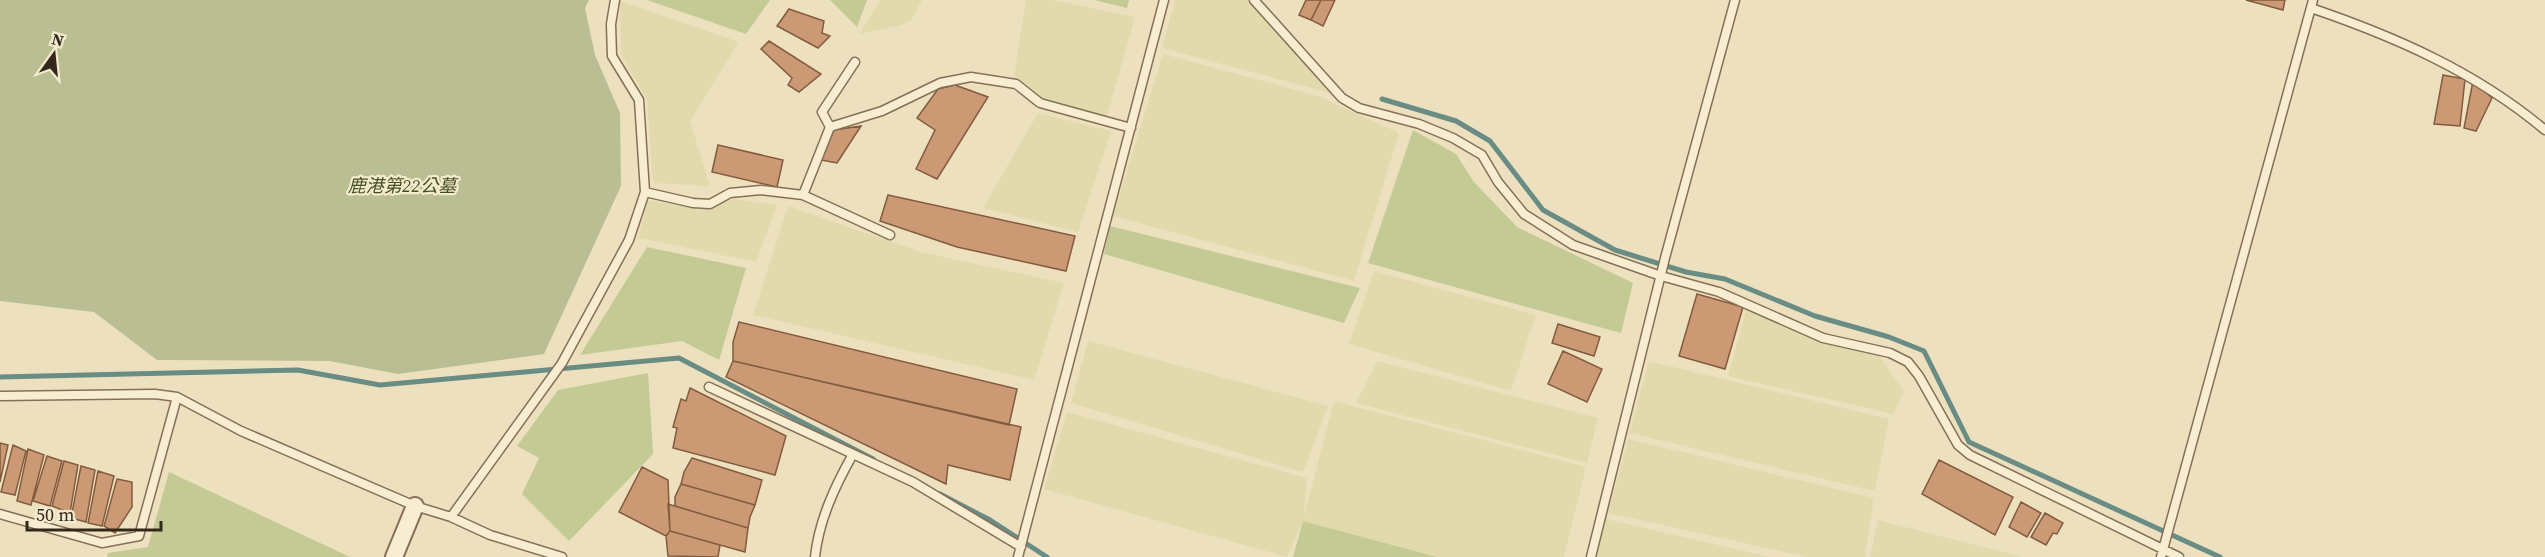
<svg xmlns="http://www.w3.org/2000/svg" width="2545" height="557" font-family="'Source Serif 4','Noto Sans TC',serif">
	<rect width="100%" height="100%" fill="#ede0be"/>
	<path fill="#e2daac" d="M880,0H922L912,19L902,25L859,34Z
		M1026,0H1052L1135,17L1107,117L1040,98L1014,76Z
		M1175,0H1248L1257,6L1334,94L1162,48Z
		M620,1L739,42L690,121L710,186L653,183L647,100L621,55Z
		M1163,54L1318,96L1399,133L1354,281L1113,216Z
		M1038,113L1111,131L1078,232L983,208Z
		M735,199L777,205L756,262L638,238L648,200L700,210Z
		M788,206L921,252L1064,283L1034,380L753,315Z
		M1374,271L1536,315L1511,391L1349,344Z
		M1747,307L1878,354L1904,391L1893,414L1728,376Z
		M1088,341L1328,406L1303,472L1071,403Z
		M1377,361L1598,418L1587,463L1356,403Z
		M1649,361L1889,419L1875,491L1629,433Z
		M1334,401L1586,467L1564,557H1437L1303,521L1287,557L1044,489L1067,412L1307,478L1304,516Z
		M1628,439L1874,498L1865,557H1807L1608,513Z
		M1606,519L1770,557H1597Z
		M1878,520L2023,557H1870Z"/>
	<path fill="#c3ca93" d="M647,0H770L746,34Z
		M830,0H867L857,27Z
		M1094,0H1129L1127,8Z
		M1413,130L1456,154L1474,182L1517,227L1633,283L1621,333L1368,263Z
		M1110,226L1360,288L1344,323L1104,254Z
		M647,247L746,268L719,360L682,341L580,355Z
		M648,373L653,454L569,541L522,494L539,458L517,446L558,390Z
		M169,472L350,557H107L108,553L148,547Z
		M1303,521L1437,557H1293Z"/>
	<path fill="#b9bf92" d="M0,0H589L585,8L595,55L620,113L621,186L544,354L398,374L330,361L157,360L94,312L0,301Z"/>
	<g fill="none" stroke-linecap="round" stroke-linejoin="round">
		<path stroke="#698c84" stroke-width="5" d="M1382,99L1456,121L1490,141L1543,210L1615,250L1686,272L1725,279L1815,316L1889,337L1924,351L1969,442L2220,557
			M0,377L298,370L380,385L679,358L873,459
			M940,494L990,520L1047,557"/>
	</g>
	<path fill="#cb9a74" stroke="#835b3e" stroke-width="1.5" d="M1306,0H1321L1311,20L1299,15Z
		M1321,0H1335L1323,26L1311,20Z
		M2246,0H2285L2283,10Z
		M789,9L824,21L822,33L830,36L818,48L777,26Z
		M769,41L821,74L799,92L788,85L792,78L761,49Z
		M2443,75L2465,79L2460,126L2434,124Z
		M2473,81L2492,98L2476,131L2464,128Z
		M955,85L988,97L937,179L916,169L935,130L917,118L938,89Z
		M861,126L837,163L821,160L834,130Z
		M718,145L783,160L777,187L712,172Z
		M888,195L1075,236L1066,271L957,247L880,221Z
		M1697,294L1743,307L1725,369L1679,356Z
		M739,322L1017,389L1009,425L733,361V342Z
		M1558,324L1600,337L1594,356L1552,343Z
		M1563,351L1602,369L1587,402L1548,384Z
		M733,361L1021,427L1010,480L948,465L946,484L726,377Z
		M690,388L786,436L775,475L673,448L677,428L673,427L681,399L686,401Z
		M0,443L8,445L0,482Z
		M13,445L26,451L15,495L1,492Z
		M28,449L44,455L31,505L17,501Z
		M47,456L62,461L50,506L33,501Z
		M692,458L762,480L755,505L681,484L684,472Z
		M1939,460L2013,497L1995,535L1922,494Z
		M64,461L78,465L70,513L52,506Z
		M81,466L95,470L86,522L71,518Z
		M642,467L668,480L670,531L666,536L619,512Z
		M98,471L114,476L102,526L88,523Z
		M117,479L132,482V507L115,533L104,526Z
		M681,484L755,505L750,517L748,528L675,506V497Z
		M2021,502L2041,513L2027,537L2009,527Z
		M668,504L748,528L745,552L670,531Z
		M2045,513L2063,523L2057,534L2053,533L2046,545L2031,537Z
		M670,531L720,545L718,557L668,556L666,536Z"/>
	<g fill="none" stroke-linecap="round" stroke-linejoin="round">
		<g stroke="#857057" stroke-width="11">
			<path id="lane" d="M1254,0L1342,98L1359,108L1419,124L1453,138L1482,155L1498,182L1524,214L1573,245L1661,276L1719,292L1823,338L1890,353L1908,362L1919,376L1958,445L1970,455L2179,557
				M2311,8C2396,37 2476,72 2545,130
				M830,127L822,112L855,62
				M645,192L693,203L710,204L730,193L761,190L803,195L830,127L882,111L940,83L971,77L1016,84L1040,103L1131,128
				M803,195L890,235
				M709,387L913,482L1021,547
				M0,396L155,394L177,397L241,431L415,506L451,517L490,535L562,557
				M0,514L102,543L139,536L177,397
				M451,517L562,363L629,240L645,192L639,100L612,56L611,24L615,0
				M815,557C819,520 835,486 853,454
				M1018,557L1164,0
				M1591,557L1665,258L1735,0
				M2161,557L2313,0"/>
		</g>
		<g stroke="#857057" stroke-width="20">
			<path id="street" d="M394,557L415,506"/>
		</g>
		<use href="#lane" stroke="#f8edd1" stroke-width="8"/>
		<use href="#street" stroke="#f8edd1" stroke-width="16"/>
	</g>
	<g text-anchor="middle" stroke-width="4.5" stroke-linejoin="round" paint-order="stroke">
		<g font-size="18" font-style="italic" fill="#445023" stroke="#f4eace">
			<text x="402" y="192">鹿港第22公墓</text>
		</g>
	</g>
	<g transform="translate(54 54) rotate(15)" stroke="#f4eace" stroke-width="4.5" paint-order="stroke">
	<path d="M0-4.5L10 22L0 15L-10 22Z" fill="#34281c"/>
	<text y="-9" font-size="16" font-weight="bold" text-anchor="middle" fill="#34281c">N</text>
	</g>
	<path d="M27 521v9h134v-9" fill="none" stroke="#34281c" stroke-width="3"/>
	<text x="36" y="521" font-size="18" fill="#34281c" stroke="#f4eace" stroke-width="4.5" paint-order="stroke">50 m</text>
</svg>
